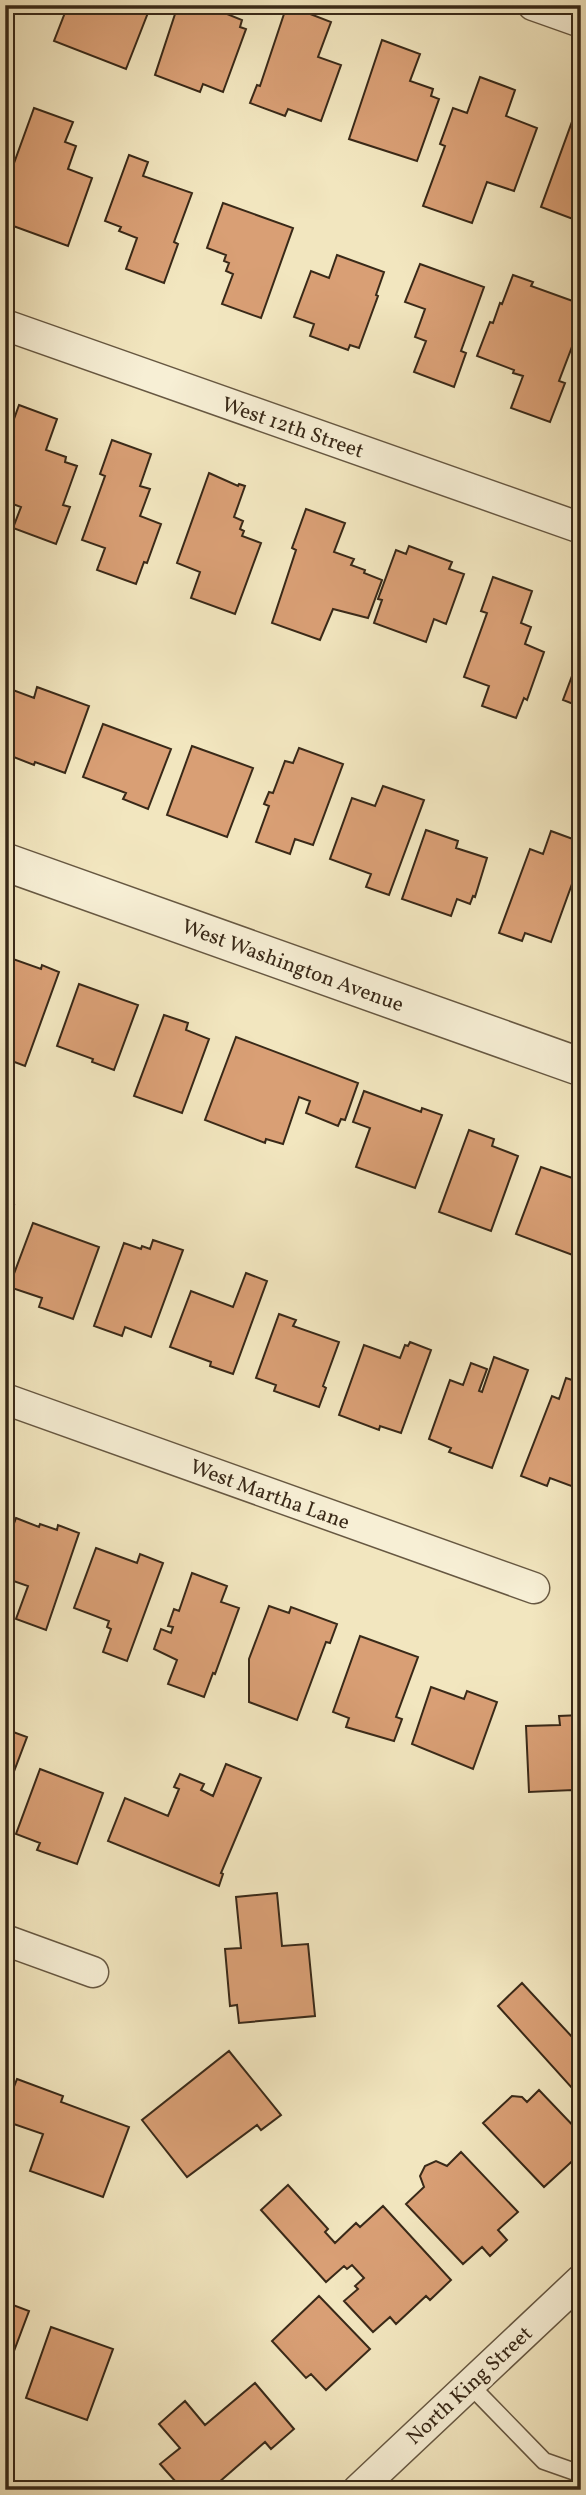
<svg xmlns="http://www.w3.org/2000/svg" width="586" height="2495" font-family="Vollkorn,serif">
	<rect width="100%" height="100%" fill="#f2e6bf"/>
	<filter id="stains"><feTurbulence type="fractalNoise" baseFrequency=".00286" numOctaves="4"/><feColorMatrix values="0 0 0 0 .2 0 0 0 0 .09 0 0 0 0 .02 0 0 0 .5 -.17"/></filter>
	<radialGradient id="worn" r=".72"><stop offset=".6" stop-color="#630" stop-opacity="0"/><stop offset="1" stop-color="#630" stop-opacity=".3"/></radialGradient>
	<path fill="#d99f75" stroke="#392918" stroke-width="2" d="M68,5H151L126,69L54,41Z
		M178,5H219L217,10L242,20L240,27L246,29L223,92L203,84L200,92L155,75Z
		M287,5L331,22L318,57L341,65L321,121L288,109L285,116L250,103L257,85L260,86Z
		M382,40L420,54L410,81L433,89L431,96L439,99L417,161L349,139Z
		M480,77L515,90L506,116L537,128L514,191L487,182L472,223L423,206L445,146L440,144L453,108L467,113Z
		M34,108L73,122L65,142L76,146L68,169L92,178L68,246L5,223V188Z
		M577,108L581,110V222L541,207Z
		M129,155L148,162L143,176L192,193L174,242L178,244L164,283L126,269L137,238L119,231L121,227L105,221Z
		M223,203L293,228L261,318L222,304L233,274L226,271L229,263L224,261L226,255L207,248Z
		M337,255L384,272L376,295L378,296L359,348L350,345L348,350L310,336L314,324L294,317L311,271L329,278Z
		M420,264L484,287L461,351L466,353L454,387L414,372L426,341L415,337L425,309L405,302Z
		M513,275L533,282L531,286L581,304V335L579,340L575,339L559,381L565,383L550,422L511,408L523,376L513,373L514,370L477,356L490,322L493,323L500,303L502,304Z
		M19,405L57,419L46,450L66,457L65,462L77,466L63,505L70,507L56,544L13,528L21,507L5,501V456L9,446L5,444Z
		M112,440L151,454L140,486L150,489L140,516L161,524L147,563L144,562L136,584L97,570L105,548L82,540L105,476L100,474Z
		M209,473L238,486L239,484L245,486L234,517L243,521L240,529L244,531L242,536L261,543L235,614L191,598L200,572L177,563Z
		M306,509L345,523L334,552L354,559L351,565L365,570L364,573L382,580L368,618L333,609L320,640L272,623L296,550L292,548Z
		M409,546L452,562L449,569L464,574L446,624L434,619L426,642L374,623L382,600L378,599L396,550L406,554Z
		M493,577L532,591L521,623L531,627L525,644L544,652L527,700L524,698L516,718L482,706L489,686L464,677L487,613L481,611Z
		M581,632V652L575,649Z
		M581,652V707L563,700Z
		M37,687L89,706L65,773L35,762L34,765L11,756L12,754L5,751V710L13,690L34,698Z
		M103,724L171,749L148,809L123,799L126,793L83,777Z
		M192,746L253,768L227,837L167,815Z
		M299,748L343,764L313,845L295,839L290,854L256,842L269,806L264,804L269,792L273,793L285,761L293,763Z
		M383,786L424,800L389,895L366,887L371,874L330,859L352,798L375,806Z
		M426,830L458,841L456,848L487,858L475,897L473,896L470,904L457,899L451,916L402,899Z
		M551,831L581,842V859L551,942L525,933L522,941L499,933L530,849L543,854Z
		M581,939V958L575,956Z
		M5,952L12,954L10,958L41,969L42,965L59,972L25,1066L9,1060L5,1053V1037L8,1028L5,1027Z
		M79,984L138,1005L114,1070L92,1062L93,1059L57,1046Z
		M164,1015L188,1023L186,1030L209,1039L182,1113L134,1096Z
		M236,1037L358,1083L345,1120L341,1119L338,1126L306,1113L310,1101L299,1097L283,1144L266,1139L265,1143L205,1120Z
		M364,1091L421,1112L422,1108L442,1115L415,1188L356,1167L370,1128L353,1122Z
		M469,1130L494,1139L492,1146L518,1156L491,1231L439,1212Z
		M541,1167L581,1181V1242L579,1248L581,1250L578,1257L516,1234Z
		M5,1202L14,1205L5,1230Z
		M33,1223L99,1247L73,1319L39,1307L42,1298L9,1287Z
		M153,1240L183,1250L151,1337L125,1327L122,1336L94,1326L124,1243L141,1249L142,1246L150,1249Z
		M246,1273L267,1281L233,1374L210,1366L211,1362L170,1347L191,1291L233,1307Z
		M279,1314L296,1320L293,1326L339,1342L323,1386L326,1388L319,1407L274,1391L276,1385L256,1378Z
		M410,1342L431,1350L401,1433L380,1426L379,1430L339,1415L364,1345L400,1358L405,1345L408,1346Z
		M494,1357L528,1370L492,1468L449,1452L451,1448L429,1439L450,1380L463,1385L471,1363L487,1369L479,1391L482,1392Z
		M566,1378L581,1383V1468L574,1487L550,1478L547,1486L521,1476L552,1396L559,1399Z
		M16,1518L39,1527L40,1524L57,1530L58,1525L79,1533L46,1630L16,1619L28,1586L5,1578V1548Z
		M96,1548L137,1563L140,1554L163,1563L127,1661L103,1652L111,1629L107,1627L109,1621L74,1608Z
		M192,1573L227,1586L221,1602L239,1608L215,1674L213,1673L204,1697L168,1684L177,1660L154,1649L161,1629L171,1633L173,1627L168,1626L174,1609L179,1611Z
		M269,1606L289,1613L291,1607L337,1624L330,1643L326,1642L297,1720L249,1702V1659Z
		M360,1636L418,1657L396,1717L402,1719L394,1741L346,1727L349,1718L333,1712Z
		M431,1687L464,1699L467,1691L497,1702L473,1769L412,1744Z
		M581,1715V1795H573V1790L529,1792L526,1726L560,1725L559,1716Z
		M5,1729L27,1737L13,1774H11L5,1789Z
		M226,1764L261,1778L221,1873L223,1874L219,1886L108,1841L125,1798L168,1816L179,1789L174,1787L180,1774L204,1784L201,1790L213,1796Z
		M40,1769L103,1793L77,1864L37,1850L40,1843L16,1834Z
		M277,1893L282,1946L308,1944L315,2016L239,2023L237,2005L230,2006L225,1949L241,1948L236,1897Z
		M522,1983L574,2039L580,2034L573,2026L581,2019V2098L498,2006Z
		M229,2051L281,2115L261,2130L257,2125L187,2177L142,2120Z
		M17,2079L63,2096L61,2102L129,2127L103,2197L30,2171L43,2134L5,2121V2110Z
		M539,2090L581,2134V2140L573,2147L580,2154L544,2187L483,2123L512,2096L522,2097L527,2102Z
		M461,2152L518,2212L498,2230L507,2240L490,2256L482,2247L463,2264L406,2204L424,2187L420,2176L425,2166L436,2161L447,2166Z
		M288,2185L328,2229L325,2232L335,2243L356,2223L360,2227L383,2206L451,2280L430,2300L426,2296L396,2324L390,2317L373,2332L344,2301L358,2289L355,2286L364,2278L352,2265L347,2269L344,2266L326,2282L261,2210Z
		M319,2296L370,2349L326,2390L311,2374L306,2378L272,2341Z
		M5,2302L29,2311L5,2375Z
		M51,2327L113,2349L87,2420L26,2398Z
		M255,2383L294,2429L271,2449L265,2442L210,2490H183L160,2464L180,2448L159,2424L185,2401L205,2425Z"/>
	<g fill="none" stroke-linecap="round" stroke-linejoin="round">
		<g stroke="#675842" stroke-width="19">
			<path id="service" d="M470,2385L544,2461L581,2474"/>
		</g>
		<g stroke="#675842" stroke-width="33">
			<path id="minor" d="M533,5L581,22
				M5,325L581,528
				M5,1399L534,1588
				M5,1940L93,1972
				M358,2490L581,2280"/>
		</g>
		<g stroke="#675842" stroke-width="40">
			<path id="tertiary" d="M5,862L581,1067"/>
		</g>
		<use href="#service" stroke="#f7efd5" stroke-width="16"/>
		<use href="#minor" stroke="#f7efd5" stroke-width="30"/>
		<use href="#tertiary" stroke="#f7efd5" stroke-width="37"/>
	</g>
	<g text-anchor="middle" stroke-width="7" stroke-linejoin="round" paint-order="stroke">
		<g font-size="21" fill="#392918" stroke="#f7efd5">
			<text transform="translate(293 427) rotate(19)" y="7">West 12th Street</text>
			<text transform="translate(293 965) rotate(20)" y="7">West Washington Avenue</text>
			<text transform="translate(270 1494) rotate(20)" y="7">West Martha Lane</text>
			<text transform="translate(469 2385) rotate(-43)" y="7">North King Street</text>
		</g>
	</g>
	<rect width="586" height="2495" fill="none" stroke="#f2e6bf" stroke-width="28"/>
	<rect x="7" y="7" width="572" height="2481" fill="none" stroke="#392918" stroke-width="3.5"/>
	<rect x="14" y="14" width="558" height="2467" fill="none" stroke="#392918" stroke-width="2"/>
	<rect width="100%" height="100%" filter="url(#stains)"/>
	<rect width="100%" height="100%" fill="url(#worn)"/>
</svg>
